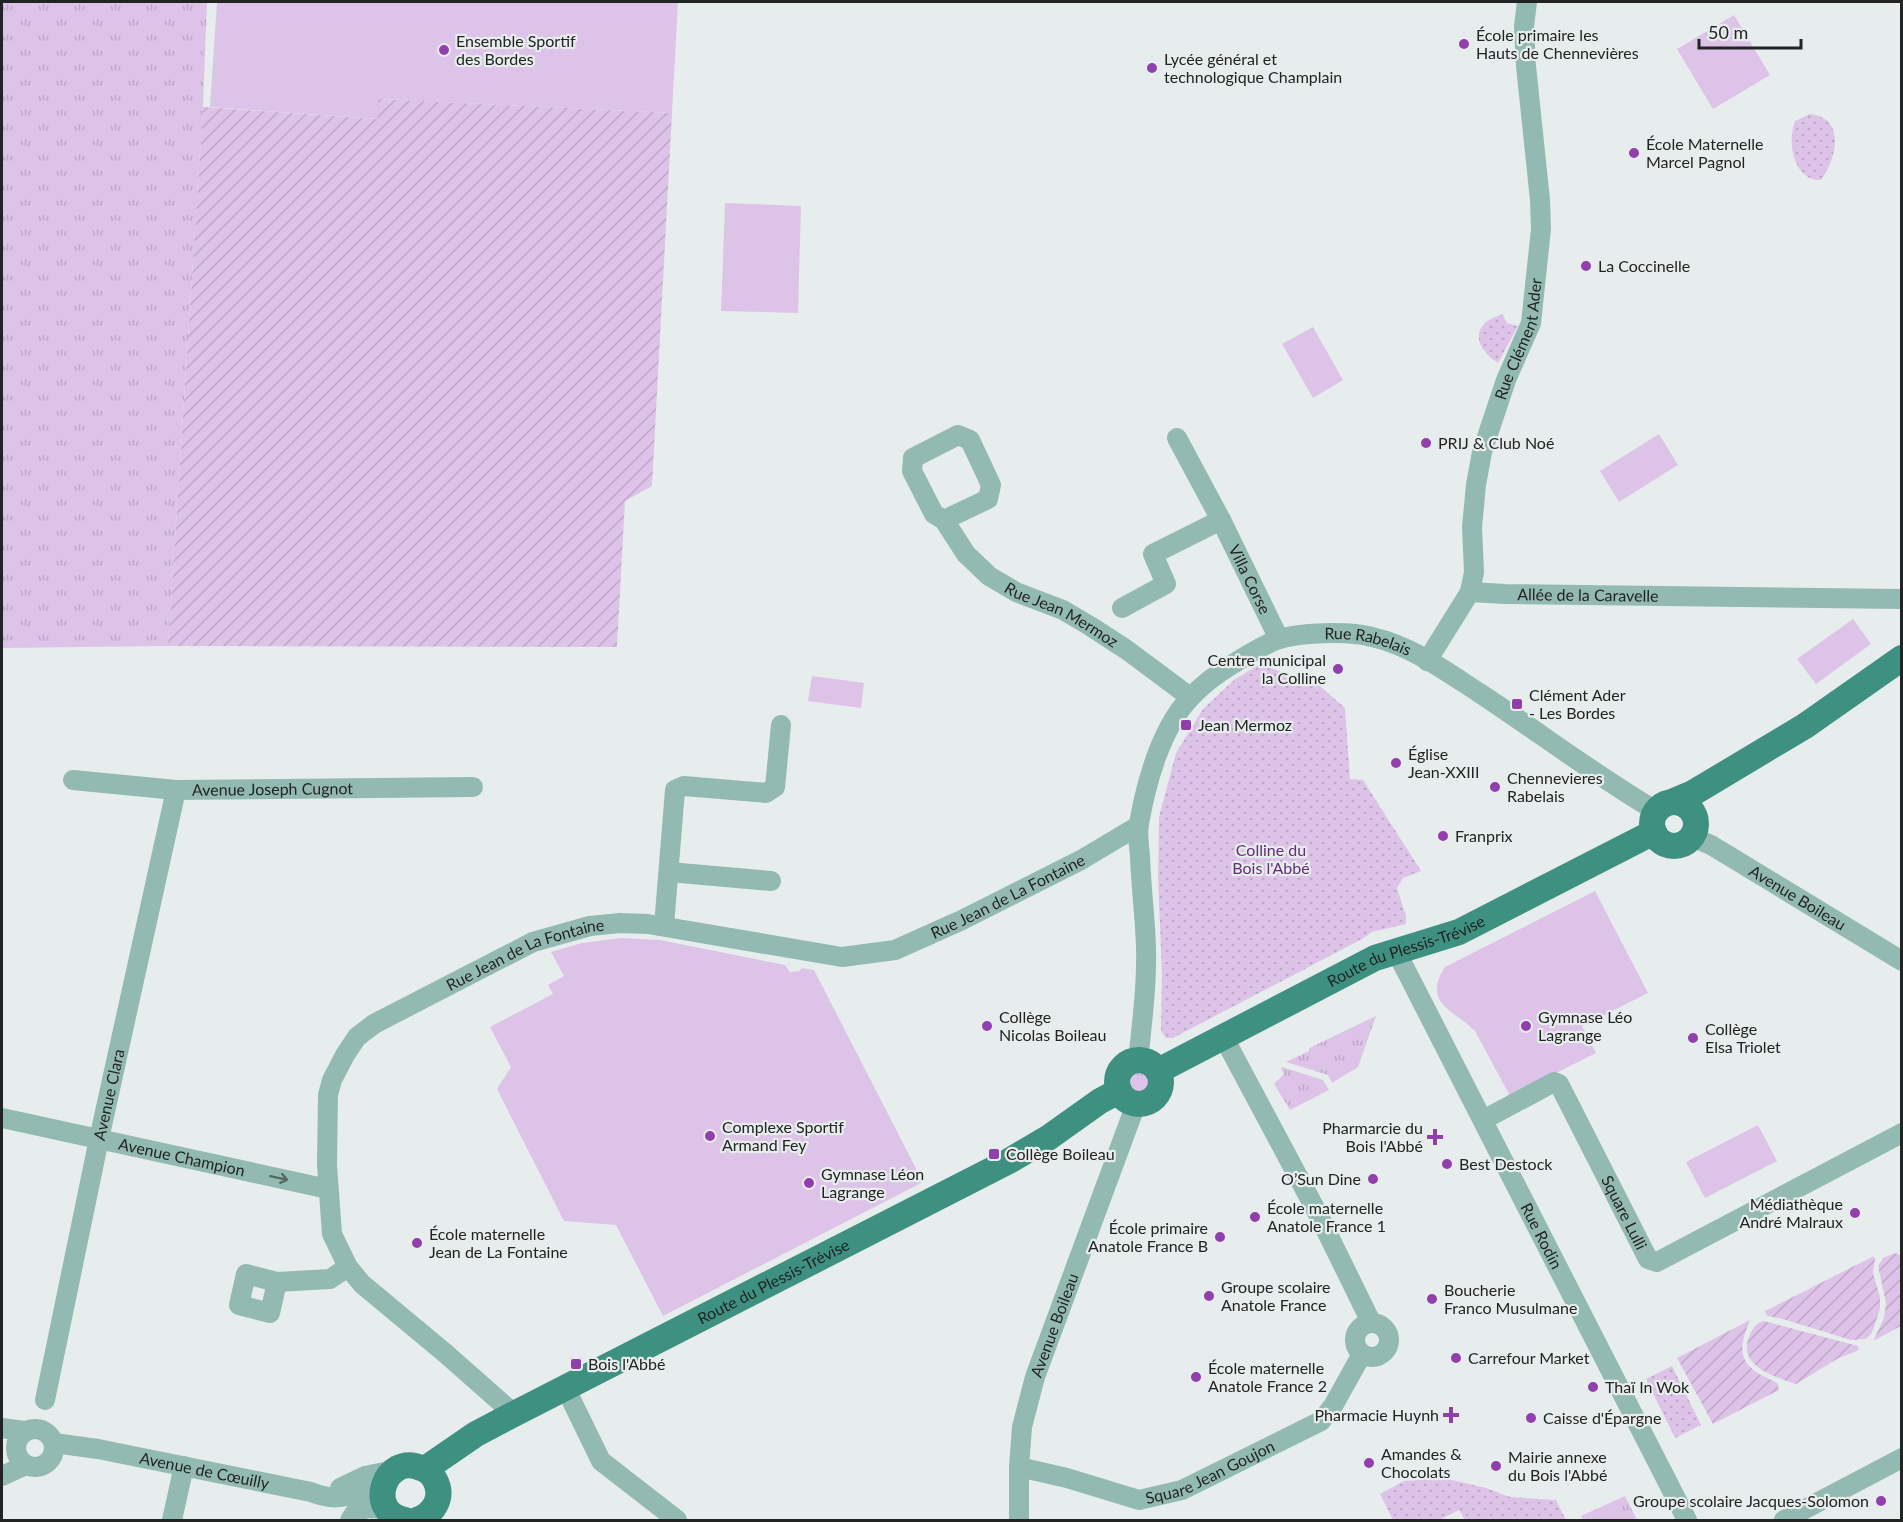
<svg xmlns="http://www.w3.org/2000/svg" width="1903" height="1522" font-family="Lato,sans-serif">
	<defs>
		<pattern id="grass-tufts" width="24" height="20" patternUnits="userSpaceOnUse" patternTransform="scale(1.5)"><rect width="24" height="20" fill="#dec3e9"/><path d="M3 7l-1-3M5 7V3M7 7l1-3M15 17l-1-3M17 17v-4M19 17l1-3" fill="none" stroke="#bea7c8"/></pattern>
		<pattern id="park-dots" width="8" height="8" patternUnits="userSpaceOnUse" patternTransform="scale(1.5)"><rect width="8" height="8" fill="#dec3e9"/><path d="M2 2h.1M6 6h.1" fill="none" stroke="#bea7c8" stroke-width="1.8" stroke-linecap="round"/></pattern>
		<pattern id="garden-furrows" width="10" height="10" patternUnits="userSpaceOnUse" patternTransform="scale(1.5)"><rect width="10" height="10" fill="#dec3e9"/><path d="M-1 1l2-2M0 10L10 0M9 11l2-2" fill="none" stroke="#bea7c8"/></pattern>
	</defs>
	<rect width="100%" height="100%" fill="#e7edec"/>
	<path fill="url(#grass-tufts)" d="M2,2H207L203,107L168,646L2,648Z
		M1376,1016L1358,1067L1332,1083L1328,1075L1286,1062L1309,1051V1048Z
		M1282,1067L1323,1080L1329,1090L1290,1110L1274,1084L1284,1074L1281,1068Z
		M1126 1082a12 12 0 1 1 24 0a12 12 0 1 1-24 0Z
		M1625,1496L1637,1520H1583L1581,1516Z"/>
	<path fill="url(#park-dots)" d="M1810,114C1846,118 1837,158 1821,180C1793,181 1787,141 1795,121Z
		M1502,314L1507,323L1518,326L1498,363C1485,355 1470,338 1485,323C1489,319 1496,317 1502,314Z
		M1260,664L1320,686L1345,708L1350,779L1363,780L1421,871L1403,878L1397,888L1406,916V924L1372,932L1362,939L1173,1038H1166L1161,1031L1162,974L1158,878L1159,817L1176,753L1203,709L1234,680Z
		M1672,1366L1701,1425L1675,1438L1646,1379Z
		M1444,1478L1486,1488L1510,1497L1556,1500L1566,1520H1465L1459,1510L1439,1520H1393L1380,1494L1404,1481Z"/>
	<path fill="url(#garden-furrows)" d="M378,99L672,113L652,486L625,501L617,647L168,646L203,107L377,119Z
		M1895,1253L1901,1255V1326L1873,1341L1884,1318L1886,1303L1878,1266L1883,1258Z
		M1874,1256L1875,1259L1873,1273L1880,1297V1309L1872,1333L1866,1339L1851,1340L1783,1319L1767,1316L1765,1311Z
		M1750,1320C1741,1343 1735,1360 1761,1375C1767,1378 1773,1380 1778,1384L1779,1390L1713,1424L1677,1358Z
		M1764,1321L1858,1346L1859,1350L1837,1359L1796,1384C1775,1377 1737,1366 1749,1337C1752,1329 1756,1323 1764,1321Z"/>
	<path fill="#dec3e9" d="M217,2H678L672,113L378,99V119L210,107Z
		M1734,15L1770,75L1713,109L1677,49Z
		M725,203L801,206L798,313L721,311Z
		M1313,327L1343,380L1313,398L1282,344Z
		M1659,434L1678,465L1619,502L1600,471Z
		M1853,619L1871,644L1816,684L1797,659Z
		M812,676L864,683L861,708L808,701Z
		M1595,891L1648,993L1582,1026L1596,1053L1510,1096L1475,1031C1456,1011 1421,1004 1445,967Z
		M621,938L660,940L785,965L790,972L799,971L802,968L814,970L923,1182L663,1316L616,1225L564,1221L497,1089L511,1067L490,1027L553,994L548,985L564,976L551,952L582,943Z
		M1758,1125L1777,1161L1705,1198L1686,1162Z"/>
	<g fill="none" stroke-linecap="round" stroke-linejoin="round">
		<g stroke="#93bab2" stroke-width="20">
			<path id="s1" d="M944,520L988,499L991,485L970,440L958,435L913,458L912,471L934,514L944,520L966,554L989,576L1016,592L1063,610L1090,626L1127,650L1190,697"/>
			<path id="s2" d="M1221,520L1279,639"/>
			<path id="s3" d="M1470,592L1505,594L1902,599"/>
			<path d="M1122,608L1166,584L1153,554L1221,520L1177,438"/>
			<path id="s4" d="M1427,661L1470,592L1474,572L1472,527L1476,485L1482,452L1506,380L1531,323L1541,229L1540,200L1526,66L1524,26L1527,2"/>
			<path id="s5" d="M73,780L176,790L473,787"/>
			<path id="s6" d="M1692,837L1711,845L1902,961"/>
			<path d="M669,872L771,881"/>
			<path d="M664,926L675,790L684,786L766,793L775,787L781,725"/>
			<path id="s7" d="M1396,951L1687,1520"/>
			<path d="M1223,1036L1318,1214L1371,1322"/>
			<path id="s8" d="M1138,1061C1142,1023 1147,985 1146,947C1145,916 1141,886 1140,856C1139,845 1137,834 1139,824C1146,783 1161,728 1190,698C1202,685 1218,673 1233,664C1247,655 1261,646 1277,640C1299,632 1350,631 1372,637C1412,646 1447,672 1481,694C1540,733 1595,775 1656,811"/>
			<path id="s9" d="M2,1118L328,1189"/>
			<path id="s10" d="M1483,1120L1554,1082L1559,1084L1648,1259L1657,1262L1902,1133"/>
			<path d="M246,1274L277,1282L270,1313L239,1305Z"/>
			<path d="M277,1282L330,1279L348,1267"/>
			<circle cx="1372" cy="1340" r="17"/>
			<path d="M565,1387L601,1461L677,1520"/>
			<path id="s11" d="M45,1400L99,1139L176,790"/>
			<path id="s12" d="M514,1414L445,1353L362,1284L348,1267L332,1234L327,1165L328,1095L332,1080L345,1055L357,1037L374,1024L533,942L590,926L620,923L648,924L842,957L895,950L962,920L1081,860L1138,826"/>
			<path d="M2,1428L24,1431"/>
			<circle cx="35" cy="1448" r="19"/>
			<path id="s13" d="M54,1443L98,1449L311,1492C331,1500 344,1499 363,1490L382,1495"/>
			<path id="s14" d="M1019,1467L1067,1478L1139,1500L1182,1490L1321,1421L1333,1406L1362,1354"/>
			<path d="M2,1476L26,1465"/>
			<path d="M340,1488L365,1476L394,1470"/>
			<path d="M172,1520L184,1466"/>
			<path d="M350,1520L356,1511L368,1508L387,1509"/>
			<path id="s15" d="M1019,1520V1467L1022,1427L1035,1377L1136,1104"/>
			<path d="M1784,1520L1902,1458"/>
		</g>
		<g stroke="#3e9081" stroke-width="26">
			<path d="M1674,801L1693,793L1805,726L1902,658"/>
			<circle cx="1674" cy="824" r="22"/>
			<circle cx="1139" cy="1082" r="22"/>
			<path id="s16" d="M1158,1071L1375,958L1459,932L1654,832"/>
			<path id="s17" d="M425,1469L476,1434L514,1414L1009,1161L1048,1138L1100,1101L1119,1091"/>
			<path d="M405,1520C364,1512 385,1452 421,1468C427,1470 432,1474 435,1480C444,1497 434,1514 417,1520"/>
		</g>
	</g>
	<defs><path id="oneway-shaft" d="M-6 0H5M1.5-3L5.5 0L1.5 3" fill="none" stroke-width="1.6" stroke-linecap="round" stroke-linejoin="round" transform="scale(1.5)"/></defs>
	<use stroke="#556863" href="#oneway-shaft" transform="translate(279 1178) rotate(12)"/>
	<g fill="#923fae" stroke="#e7edec" stroke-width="2">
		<circle cx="1464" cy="44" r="6"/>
		<circle cx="444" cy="50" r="6"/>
		<circle cx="1152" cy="68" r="6"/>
		<circle cx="1634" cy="153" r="6"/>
		<circle cx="1586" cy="266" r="6"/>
		<circle cx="1426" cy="443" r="6"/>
		<circle cx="1338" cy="669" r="6"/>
		<rect x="1511" y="698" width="12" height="12" rx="3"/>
		<rect x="1180" y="719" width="12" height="12" rx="3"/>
		<circle cx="1396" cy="763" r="6"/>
		<circle cx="1495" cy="787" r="6"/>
		<circle cx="1443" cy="836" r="6"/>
		<circle cx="987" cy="1026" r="6"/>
		<circle cx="1526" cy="1026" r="6"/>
		<circle cx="1693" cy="1038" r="6"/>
		<circle cx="710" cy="1136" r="6"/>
		<path d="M1432 1128h6v6h6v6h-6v6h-6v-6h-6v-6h6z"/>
		<rect x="988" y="1148" width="12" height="12" rx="3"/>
		<circle cx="1447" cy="1164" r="6"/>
		<circle cx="1373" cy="1179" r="6"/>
		<circle cx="809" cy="1183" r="6"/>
		<circle cx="1855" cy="1213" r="6"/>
		<circle cx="1255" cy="1217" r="6"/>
		<circle cx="1220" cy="1237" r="6"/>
		<circle cx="417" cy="1243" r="6"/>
		<circle cx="1209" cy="1296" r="6"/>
		<circle cx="1432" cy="1299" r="6"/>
		<circle cx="1456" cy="1358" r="6"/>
		<rect x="570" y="1358" width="12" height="12" rx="3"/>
		<circle cx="1196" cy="1377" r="6"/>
		<circle cx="1593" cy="1387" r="6"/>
		<path d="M1448 1406h6v6h6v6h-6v6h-6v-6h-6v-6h6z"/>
		<circle cx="1531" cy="1418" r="6"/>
		<circle cx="1369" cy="1463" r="6"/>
		<circle cx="1496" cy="1466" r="6"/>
		<circle cx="1881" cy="1501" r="6"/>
	</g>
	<g text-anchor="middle" stroke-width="4.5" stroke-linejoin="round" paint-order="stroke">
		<g font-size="16" fill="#222423" stroke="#e7edec" text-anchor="start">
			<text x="1476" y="41">École primaire les<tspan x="1476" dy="18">Hauts de Chennevières</tspan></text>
			<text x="456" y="47">Ensemble Sportif<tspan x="456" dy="18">des Bordes</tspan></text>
			<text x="1164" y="65">Lycée général et<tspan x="1164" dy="18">technologique Champlain</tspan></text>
			<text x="1646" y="150">École Maternelle<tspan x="1646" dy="18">Marcel Pagnol</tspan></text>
			<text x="1598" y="272">La Coccinelle</text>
			<text x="1438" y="449">PRIJ &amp; Club Noé</text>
			<text x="1326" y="666" text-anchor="end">Centre municipal<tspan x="1326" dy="18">la Colline</tspan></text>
			<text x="1529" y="701">Clément Ader<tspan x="1529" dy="18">- Les Bordes</tspan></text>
			<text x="1198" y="731">Jean Mermoz</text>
			<text x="1408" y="760">Église<tspan x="1408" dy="18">Jean-XXIII</tspan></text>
			<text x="1507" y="784">Chennevieres<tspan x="1507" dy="18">Rabelais</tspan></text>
			<text x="1455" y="842">Franprix</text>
			<text x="999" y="1023">Collège<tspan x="999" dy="18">Nicolas Boileau</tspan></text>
			<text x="1538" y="1023">Gymnase Léo<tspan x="1538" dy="18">Lagrange</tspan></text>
			<text x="1705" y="1035">Collège<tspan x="1705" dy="18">Elsa Triolet</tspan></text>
			<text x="722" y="1133">Complexe Sportif<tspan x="722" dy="18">Armand Fey</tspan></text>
			<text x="1423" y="1134" text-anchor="end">Pharmarcie du<tspan x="1423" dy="18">Bois l'Abbé</tspan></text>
			<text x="1006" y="1160">Collège Boileau</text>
			<text x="1459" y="1170">Best Destock</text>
			<text x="821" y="1180">Gymnase Léon<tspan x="821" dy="18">Lagrange</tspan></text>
			<text x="1361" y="1185" text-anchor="end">O’Sun Dine</text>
			<text x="1843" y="1210" text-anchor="end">Médiathèque<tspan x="1843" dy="18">André Malraux</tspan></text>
			<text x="1267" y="1214">École maternelle<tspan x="1267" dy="18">Anatole France 1</tspan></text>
			<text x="1208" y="1234" text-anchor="end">École primaire<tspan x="1208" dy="18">Anatole France B</tspan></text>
			<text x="429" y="1240">École maternelle<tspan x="429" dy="18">Jean de La Fontaine</tspan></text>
			<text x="1221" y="1293">Groupe scolaire<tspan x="1221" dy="18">Anatole France</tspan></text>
			<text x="1444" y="1296">Boucherie<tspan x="1444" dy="18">Franco Musulmane</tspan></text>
			<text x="1468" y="1364">Carrefour Market</text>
			<text x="588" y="1370">Bois l'Abbé</text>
			<text x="1208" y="1374">École maternelle<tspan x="1208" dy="18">Anatole France 2</tspan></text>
			<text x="1605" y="1393">Thaï In Wok</text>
			<text x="1439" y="1421" text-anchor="end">Pharmacie Huynh</text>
			<text x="1543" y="1424">Caisse d'Épargne</text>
			<text x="1381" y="1460">Amandes &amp;<tspan x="1381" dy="18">Chocolats</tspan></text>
			<text x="1508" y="1463">Mairie annexe<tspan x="1508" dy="18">du Bois l'Abbé</tspan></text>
			<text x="1869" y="1507" text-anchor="end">Groupe scolaire Jacques-Solomon</text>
		</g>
		<g font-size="16" fill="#222423" stroke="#e7edec">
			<text dy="6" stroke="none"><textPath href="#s4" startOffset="342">Rue Clément Ader</textPath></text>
			<text dy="6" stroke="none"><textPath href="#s2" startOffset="66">Villa Corse</textPath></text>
			<text dy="6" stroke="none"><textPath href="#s3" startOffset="118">Allée de la Caravelle</textPath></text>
			<text dy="6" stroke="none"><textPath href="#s1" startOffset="404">Rue Jean Mermoz</textPath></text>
			<text dy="6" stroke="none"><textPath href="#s8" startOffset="573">Rue Rabelais</textPath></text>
			<text dy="6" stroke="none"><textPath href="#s5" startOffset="200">Avenue Joseph Cugnot</textPath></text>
			<text dy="6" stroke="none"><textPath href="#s12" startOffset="1156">Rue Jean de La Fontaine</textPath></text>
			<text dy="6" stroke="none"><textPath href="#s6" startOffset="122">Avenue Boileau</textPath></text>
			<text dy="6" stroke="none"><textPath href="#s16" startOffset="276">Route du Plessis-Trévise</textPath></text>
			<text dy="6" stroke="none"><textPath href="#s12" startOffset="652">Rue Jean de La Fontaine</textPath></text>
			<text dy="6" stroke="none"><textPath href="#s11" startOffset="312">Avenue Clara</textPath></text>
			<text dy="6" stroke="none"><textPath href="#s9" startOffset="184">Avenue Champion</textPath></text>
			<text dy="6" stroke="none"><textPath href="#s10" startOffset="230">Square Lulli</textPath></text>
			<text dy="6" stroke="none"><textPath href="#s7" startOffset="320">Rue Rodin</textPath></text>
			<text dy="6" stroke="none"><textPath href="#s17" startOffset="396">Route du Plessis-Trévise</textPath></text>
			<text dy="6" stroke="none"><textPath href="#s15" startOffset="200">Avenue Boileau</textPath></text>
			<text dy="6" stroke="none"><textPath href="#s13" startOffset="153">Avenue de Cœuilly</textPath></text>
			<text dy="6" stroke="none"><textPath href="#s14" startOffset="201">Square Jean Goujon</textPath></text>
		</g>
		<g font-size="16" fill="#642e77" stroke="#e7edec">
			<text x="1271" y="856">Colline du<tspan x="1271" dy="18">Bois l'Abbé</tspan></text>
		</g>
	</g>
	<rect width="1903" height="1522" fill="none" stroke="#222423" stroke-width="6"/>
	<path d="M1699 39v9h102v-9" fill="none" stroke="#222423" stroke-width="3"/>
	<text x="1708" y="39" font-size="18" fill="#222423" stroke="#e7edec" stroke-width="4.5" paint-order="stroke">50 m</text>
</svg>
